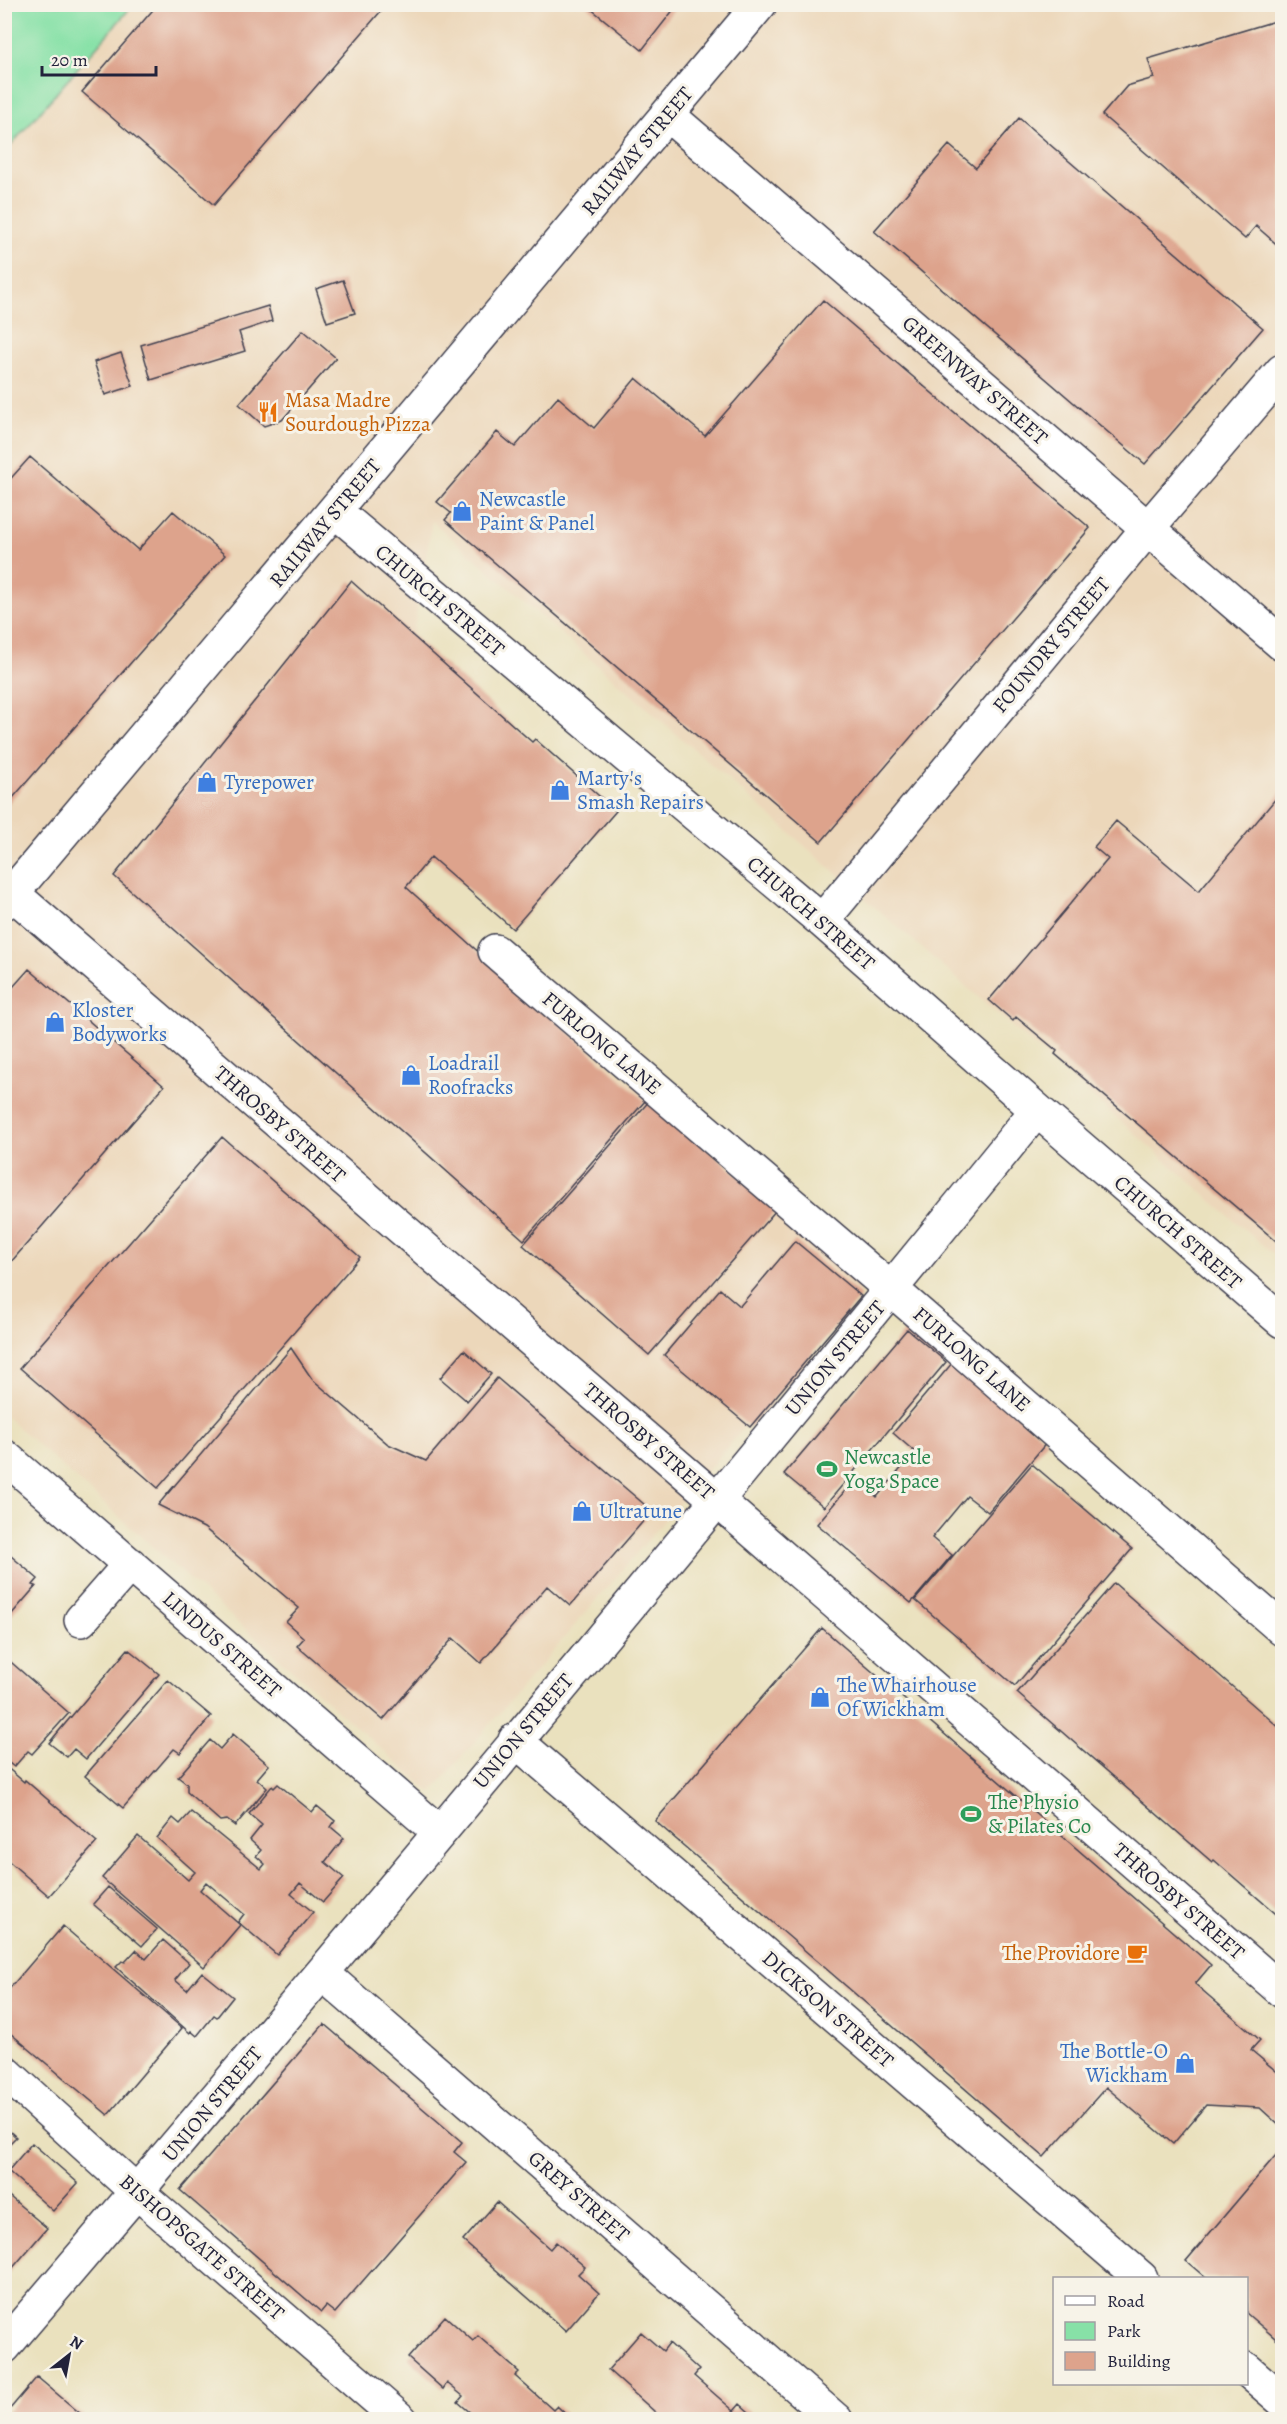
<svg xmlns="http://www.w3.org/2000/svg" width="1287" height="2424" font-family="Alegreya,serif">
	<rect width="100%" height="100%" fill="#f7f3e8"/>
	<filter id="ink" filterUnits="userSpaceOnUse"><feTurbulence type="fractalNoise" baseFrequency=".0167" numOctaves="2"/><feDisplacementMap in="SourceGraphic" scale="12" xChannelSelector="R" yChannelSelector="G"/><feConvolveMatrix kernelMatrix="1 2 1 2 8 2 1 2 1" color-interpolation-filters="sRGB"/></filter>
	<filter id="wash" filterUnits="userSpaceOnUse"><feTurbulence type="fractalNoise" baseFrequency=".008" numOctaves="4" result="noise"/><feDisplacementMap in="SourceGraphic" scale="24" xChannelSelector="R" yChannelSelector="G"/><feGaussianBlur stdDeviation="1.35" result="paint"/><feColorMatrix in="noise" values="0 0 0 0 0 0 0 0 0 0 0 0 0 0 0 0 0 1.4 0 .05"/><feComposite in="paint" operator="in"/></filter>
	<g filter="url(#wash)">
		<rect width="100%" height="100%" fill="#eae1be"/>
		<path fill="#ecd7ba" d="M133,5H1282V1262L432,521L374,863L867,1284L431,1793L5,1416V152Z"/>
		<path fill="#87e1a7" stroke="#548271" stroke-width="1.5" d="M5,4L133,5L5,152L4,5Z"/>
		<g id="blocks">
			<path fill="#dda38c" d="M158,4H387L214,205L82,92Z
				M585,4H678L642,50Z
				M1282,19V249L1256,226L1245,239L1102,115L1127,86L1154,78L1148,59Z
				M1019,118L1263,328L1145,464L874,231L949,145L976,168Z
				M343,280L355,313L327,322L316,289Z
				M823,300L1090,528L821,842L445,520L451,513L437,502L497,432L515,447L558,397L594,428L636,378L705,436Z
				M268,306L272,321L239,332L245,351L151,380L141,345Z
				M303,330L336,358L282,420L264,426L239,404Z
				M121,353L133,386L105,395L94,362Z
				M30,457L138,550L173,511L225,555L4,808V486Z
				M351,581L532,742L535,739L616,811L513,929L431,857L406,887L645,1101L524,1240L114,876Z
				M1282,791V1246L1055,1054L1057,1051L1016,1017L1013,1021L989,1000L1108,859L1094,847L1116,821L1199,891Z
				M29,969L164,1086L4,1270V997Z
				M651,1099L777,1209L649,1355L523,1245Z
				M222,1137L360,1257L158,1488L20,1368Z
				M795,1241L861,1296L750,1427L664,1355L720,1289L740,1306Z
				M907,1329L946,1362L824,1507L784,1474Z
				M291,1348L312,1379L388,1444L426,1461L497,1378L652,1511L570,1606L547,1586L481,1663L453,1638L383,1720L297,1646L304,1638L286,1622L299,1608L204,1528L158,1505Z
				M464,1350L491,1374L467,1401L440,1378Z
				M953,1362L1048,1441L988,1512L967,1496L932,1538L952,1555L911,1603L817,1524L855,1479L877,1497L915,1452L893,1433Z
				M1032,1464L1132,1549L1015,1686L915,1600Z
				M4,1550L38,1579L33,1585L36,1586L4,1623Z
				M1114,1583L1282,1730V1919L1214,1860L1212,1862L1017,1693Z
				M822,1628L1211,1965L1195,1984L1260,2040L1251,2050L1282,2076V2128L1260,2108L1206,2105L1173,2144L1106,2087L1044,2157L655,1821Z
				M128,1649L159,1674L86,1759L74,1749L67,1757L49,1743Z
				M4,1656L69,1713L32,1754L28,1751L14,1767L4,1759Z
				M168,1680L211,1716L180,1753L174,1749L123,1808L85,1776Z
				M233,1734L269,1765L257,1779L267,1788L235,1826L227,1820L220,1821L187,1792V1784L178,1777L210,1740L220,1749Z
				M4,1765L24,1782L25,1780L97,1842L49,1896L4,1857Z
				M278,1784L312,1812L317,1806L335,1821L331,1827L344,1838L325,1862L344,1878L323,1902L300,1883L291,1894L313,1912L277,1955L238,1922L244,1914L206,1882L200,1890L240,1925L204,1967L102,1878L138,1836L188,1880L195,1872L157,1838L173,1818L180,1824L191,1812L261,1869L265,1864L256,1856L261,1850L250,1840L262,1825L249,1814L272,1786L274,1788Z
				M108,1887L157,1929L142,1946L93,1904Z
				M63,1926L182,2028L108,2115L4,2028V1995Z
				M163,1940L189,1963L175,1980L187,1990L202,1972L233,1997L217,2017L214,2015L197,2036L191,2031L190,2033L116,1967L122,1961L125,1962L136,1950L146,1959Z
				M324,2024L462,2142L454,2152L466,2162L335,2313L326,2306L321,2312L180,2190Z
				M4,2126L16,2137L4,2149Z
				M32,2143L78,2183L53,2211L8,2171Z
				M1282,2148V2344L1246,2313V2278H1206L1186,2261Z
				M4,2192L47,2228L4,2278Z
				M497,2202L550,2249L556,2242L585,2267L578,2274L599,2293L566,2331L463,2241Z
				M445,2316L473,2341L478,2336L519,2372L515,2376L553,2410L557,2406L572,2420H479L458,2402L463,2396L447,2383L443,2389L408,2358Z
				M641,2332L663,2351L669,2343L699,2370L694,2376L734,2411L740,2404L758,2420H664L608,2370Z
				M37,2377L88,2420H4V2416Z"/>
		</g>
	</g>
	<g filter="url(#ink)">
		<use href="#blocks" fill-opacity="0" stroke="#403f4f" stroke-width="1.5"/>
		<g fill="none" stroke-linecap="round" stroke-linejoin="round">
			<g stroke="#403f4f" stroke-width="36">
				<path id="minor" d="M668,115L1282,644
					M335,511L822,921L1037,1110L1282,1321
					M13,894L717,1500L1282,1991
					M4,903L760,4
					M822,921L1148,528L1282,371
					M495,951L891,1289L1282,1629
					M4,1456L439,1832
					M81,1620L130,1564
					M515,1740L1141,2278
					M322,1973L836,2420
					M4,2071L137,2192L401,2420
					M4,2347C353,1939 698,1527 1037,1110
					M1246,2369L1282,2400"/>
			</g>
			<use href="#minor" stroke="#fff" stroke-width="33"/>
		</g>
	</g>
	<defs>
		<g id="restaurant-bare" transform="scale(1.62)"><path d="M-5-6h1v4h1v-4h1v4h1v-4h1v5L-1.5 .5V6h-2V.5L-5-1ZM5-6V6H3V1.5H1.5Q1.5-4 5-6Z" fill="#e8710a" stroke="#f7f3e8" stroke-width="2.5" paint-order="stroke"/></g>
		<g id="shop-bare" transform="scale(1.62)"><path d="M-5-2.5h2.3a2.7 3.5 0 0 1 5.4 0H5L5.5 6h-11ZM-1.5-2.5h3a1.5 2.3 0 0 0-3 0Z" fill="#3f7fe0" stroke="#f7f3e8" stroke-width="2.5" paint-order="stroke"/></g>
		<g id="stadium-bare" transform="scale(1.62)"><path d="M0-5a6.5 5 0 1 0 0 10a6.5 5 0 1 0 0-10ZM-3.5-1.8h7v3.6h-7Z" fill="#2e9e5b" stroke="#f7f3e8" stroke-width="2.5" paint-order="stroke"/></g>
		<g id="cafe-bare" transform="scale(1.62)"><path d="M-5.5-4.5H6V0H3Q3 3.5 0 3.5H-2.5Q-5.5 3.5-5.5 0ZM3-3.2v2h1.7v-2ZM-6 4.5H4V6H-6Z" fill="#e8710a" stroke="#f7f3e8" stroke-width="2.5" paint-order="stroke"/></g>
	</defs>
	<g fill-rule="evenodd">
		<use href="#restaurant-bare" x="268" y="412"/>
		<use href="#shop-bare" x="462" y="511"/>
		<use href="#shop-bare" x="207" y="782"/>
		<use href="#shop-bare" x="560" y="790"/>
		<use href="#shop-bare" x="55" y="1022"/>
		<use href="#shop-bare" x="411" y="1075"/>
		<use href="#stadium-bare" x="827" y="1469"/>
		<use href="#shop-bare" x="582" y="1511"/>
		<use href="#shop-bare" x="820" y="1697"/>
		<use href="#stadium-bare" x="971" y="1814"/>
		<use href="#cafe-bare" x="1137" y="1953"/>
		<use href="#shop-bare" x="1185" y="2063"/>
	</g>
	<g text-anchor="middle" stroke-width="6" stroke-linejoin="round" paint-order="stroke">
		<g font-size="21" fill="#22223b" stroke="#f7f3e8">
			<text transform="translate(637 151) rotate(-50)" y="7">RAILWAY STREET</text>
			<text transform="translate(975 380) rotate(41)" y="7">GREENWAY STREET</text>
			<text transform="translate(325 523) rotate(-50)" y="7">RAILWAY STREET</text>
			<text transform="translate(440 600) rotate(40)" y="7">CHURCH STREET</text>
			<text transform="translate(1051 645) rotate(-50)" y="7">FOUNDRY STREET</text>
			<text transform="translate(811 913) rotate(41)" y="7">CHURCH STREET</text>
			<text transform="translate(602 1043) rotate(40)" y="7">FURLONG LANE</text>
			<text transform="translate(280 1124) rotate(41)" y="7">THROSBY STREET</text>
			<text transform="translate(1178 1232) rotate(41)" y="7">CHURCH STREET</text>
			<text transform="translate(835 1358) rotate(-50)" y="7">UNION STREET</text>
			<text transform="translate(972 1359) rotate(41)" y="7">FURLONG LANE</text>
			<text transform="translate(649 1441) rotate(41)" y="7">THROSBY STREET</text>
			<text transform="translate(222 1644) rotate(41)" y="7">LINDUS STREET</text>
			<text transform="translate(523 1731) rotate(-50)" y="7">UNION STREET</text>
			<text transform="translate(1179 1901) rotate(41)" y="7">THROSBY STREET</text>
			<text transform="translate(828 2009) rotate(41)" y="7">DICKSON STREET</text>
			<text transform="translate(212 2104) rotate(-50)" y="7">UNION STREET</text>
			<text transform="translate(579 2196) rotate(41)" y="7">GREY STREET</text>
			<text transform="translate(202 2247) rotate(41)" y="7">BISHOPSGATE STREET</text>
		</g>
		<g font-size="21" fill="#c56008" stroke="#f7f3e8" text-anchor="start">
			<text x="285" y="407">Masa Madre<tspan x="285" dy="24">Sourdough Pizza</tspan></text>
			<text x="1120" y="1960" text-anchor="end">The Providore</text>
		</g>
		<g font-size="21" fill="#366cbe" stroke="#f7f3e8" text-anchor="start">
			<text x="479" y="506">Newcastle<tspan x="479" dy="24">Paint &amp; Panel</tspan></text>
			<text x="577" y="785">Marty's<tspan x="577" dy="24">Smash Repairs</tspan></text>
			<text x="224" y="789">Tyrepower</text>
			<text x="72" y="1017">Kloster<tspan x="72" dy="24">Bodyworks</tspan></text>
			<text x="428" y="1070">Loadrail<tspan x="428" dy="24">Roofracks</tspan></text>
			<text x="599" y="1518">Ultratune</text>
			<text x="837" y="1692">The Whairhouse<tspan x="837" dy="24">Of Wickham</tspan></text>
			<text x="1168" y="2058" text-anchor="end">The Bottle-O<tspan x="1168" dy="24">Wickham</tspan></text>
		</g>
		<g font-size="21" fill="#27864d" stroke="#f7f3e8" text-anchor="start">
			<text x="844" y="1464">Newcastle<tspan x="844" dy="24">Yoga Space</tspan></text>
			<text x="988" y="1809">The Physio<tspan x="988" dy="24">&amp; Pilates Co</tspan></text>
		</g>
	</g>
	<rect width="1287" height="2424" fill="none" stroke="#f7f3e8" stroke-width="24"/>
	<rect x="1053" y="2277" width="195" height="108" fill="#f7f3e8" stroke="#a29fa3" stroke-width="1.5"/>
	<rect x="1065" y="2296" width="30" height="9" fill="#ffffff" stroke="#a29fa3" stroke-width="1.5"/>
	<text x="1107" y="2307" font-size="18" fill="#22223b">Road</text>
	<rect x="1065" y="2322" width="30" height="18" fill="#87e1a7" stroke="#a29fa3" stroke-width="1.5"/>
	<text x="1107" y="2337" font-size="18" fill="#22223b">Park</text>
	<rect x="1065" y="2352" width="30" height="18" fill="#dda38c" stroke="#a29fa3" stroke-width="1.5"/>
	<text x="1107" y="2367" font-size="18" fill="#22223b">Building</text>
	<g transform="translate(69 2355) rotate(31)" stroke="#f7f3e8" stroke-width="4.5" paint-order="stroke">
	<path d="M0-4.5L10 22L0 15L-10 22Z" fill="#22223b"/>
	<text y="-9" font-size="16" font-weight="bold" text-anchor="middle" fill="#22223b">N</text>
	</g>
	<path d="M42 66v9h114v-9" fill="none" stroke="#22223b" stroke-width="3"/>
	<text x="51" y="66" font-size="18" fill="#22223b" stroke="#f7f3e8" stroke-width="4.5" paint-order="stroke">20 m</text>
</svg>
